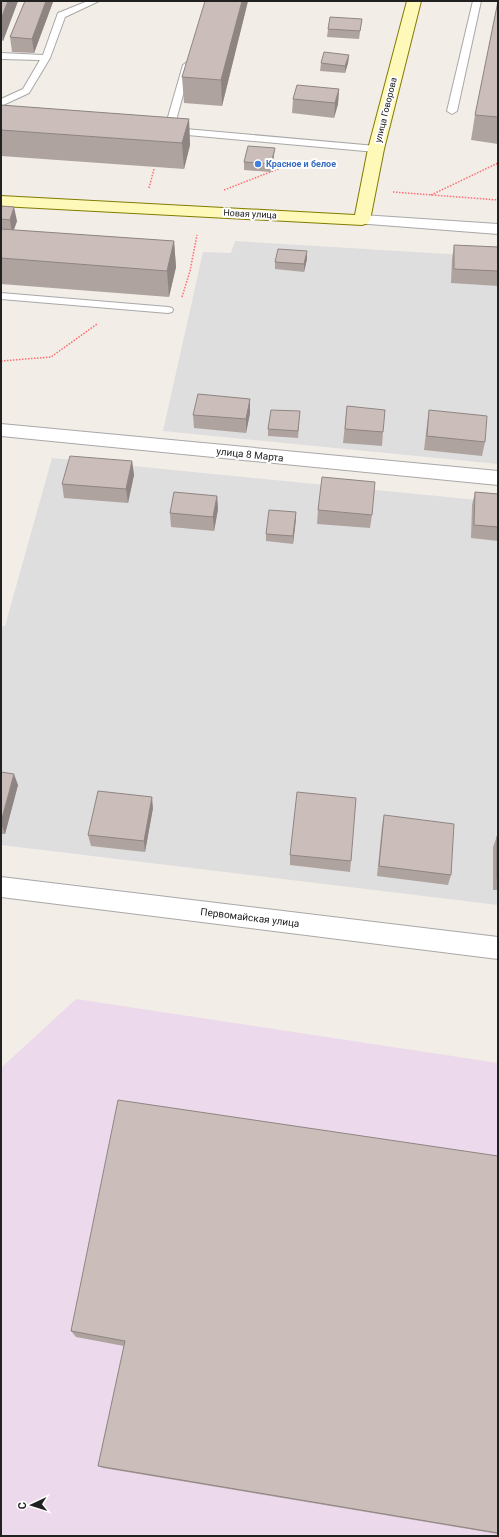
<svg xmlns="http://www.w3.org/2000/svg" width="499" height="1537" font-family="Roboto,sans-serif">
	<rect width="100%" height="100%" fill="#f2ede7"/>
	<path fill="#dfdede" d="M235,241L498,257V464L163,431L203,252L231,253Z
		M52,458L498,502V905L1,845V626H5Z"/>
	<path fill="#ecd9eb" d="M76,999L498,1063V1536H1V1068Z"/>
	<g fill="none" stroke-linecap="round" stroke-linejoin="round">
		<g stroke="#a8a8a8" stroke-width="2">
			<path id="service" d="M88,1H99L65,17L50,58L29,93L1,106V99L23,89L40,60L1,59V53L43,55L58,13Z
				M473,1H481L457,111L452,114L447,111Z
				M187,62L191,65L174,128L376,146L381,149L376,152L166,133L164,131L183,65Z
				M1,293L168,307L172,308L173,310L172,312L168,313L1,299Z"/>
		</g>
		<g stroke="#a8a8a8" stroke-width="2">
			<path id="minor" d="M1,424L498,471V485L1,436Z
				M1,877L498,937V959L1,897Z"/>
		</g>
		<g stroke="#a8a8a8" stroke-width="2">
			<path id="tertiary" d="M362,215L498,224V234L356,223L354,220L356,217Z"/>
		</g>
		<g stroke="#817c00" stroke-width="2">
			<path id="secondary" d="M407,1H421L384,149L370,220L368,223L362,225L1,206V196L355,215L368,149Z"/>
		</g>
		<path stroke="#ff6c71" stroke-width="1.5" stroke-dasharray="1.5 1.5" stroke-linecap="butt" d="M149,188L154,169
			M224,190L296,162
			M393,192L498,200
			M431,195L498,163
			M182,297L190,271L197,235
			M1,361L51,357L97,324"/>
		<use href="#service" fill="#fff" fill-rule="evenodd"/>
		<use href="#minor" fill="#fff" fill-rule="evenodd"/>
		<use href="#tertiary" fill="#fff" fill-rule="evenodd"/>
		<use href="#secondary" fill="#fff9b9" fill-rule="evenodd"/>
	</g>
	<path fill="#afa3a0" d="M1,1H18L3,41L1,40Z
		M25,1H53V2L34,53L12,52L10,37Z
		M248,1L222,106L184,103L182,77Z
		M498,1V144L471,140L475,115Z
		M362,19L359,39L327,37L328,29Z
		M349,55L348,63L345,73L320,71L321,63Z
		M339,89L338,104L334,118L292,113L293,99Z
		M1,105L189,119L190,145L184,169L1,156Z
		M274,155L271,172L244,170V162Z
		M1,206L17,221L14,230L174,241L176,267L169,297L1,284Z
		M454,245L498,247V286L451,283L452,259Z
		M307,259L304,272L275,269V262Z
		M347,406L383,432L382,446L343,443Z
		M429,410L485,442L482,456L424,450L427,424Z
		M300,411L298,438L268,436V429Z
		M250,413L246,433L194,428L193,415Z
		M132,461L134,475L128,503L64,498L62,484Z
		M475,492L498,494V541L471,538L472,505Z
		M217,496L218,509L214,531L171,527L170,513Z
		M318,510L372,515L370,528L317,524Z
		M296,512L293,544L266,541V534Z
		M1,772L18,785L5,834H1Z
		M153,808L145,852L91,846L88,835Z
		M384,815L451,875L448,885L377,876L382,826Z
		M497,836H498V890H493V847Z
		M290,855L351,861L350,872L290,865Z
		M498,1156V1534L103,1468L98,1466L124,1346L76,1337L71,1331Z"/>
	<path fill="#8e8582" d="M8,1H18L3,41L1,28V19Z
		M46,1H53V2L34,53L32,39Z
		M242,1H248L222,106L221,80Z
		M349,55L348,63L345,73V66Z
		M339,89L338,104L334,118L335,103Z
		M189,119L190,145L184,169L182,143Z
		M275,148L274,155L271,172V164Z
		M14,207L17,221L12,234L10,220Z
		M174,241L176,267L169,297L167,271Z
		M307,251V259L304,272V264Z
		M250,399V413L246,433V419Z
		M132,461L134,475L128,503L126,489Z
		M217,496L218,509L214,531L213,517Z
		M296,512V520L293,544V536Z
		M14,774L18,785L5,834L1,824V822Z
		M152,797L153,808L145,852L144,841Z"/>
	<path fill="#cbbeba" stroke="#8e8582" d="M1,1H8L1,19Z
		M25,1H46L32,39L10,37Z
		M205,1H242L221,80L182,77Z
		M498,1V117L475,115Z
		M330,17L362,19L360,31L328,29Z
		M324,52L349,55L345,66L321,63Z
		M297,85L339,89L335,103L293,99Z
		M1,105L189,119L182,143L1,130Z
		M248,146L275,148L271,164L244,162Z
		M1,206L14,207L10,220L1,219Z
		M1,229L174,241L167,271L1,258Z
		M454,245L498,247V271L454,269Z
		M278,249L307,251L304,264L275,262Z
		M198,394L250,399L246,419L193,415Z
		M347,406L385,410L383,432L345,429Z
		M271,410L300,411L298,431L268,429Z
		M429,410L487,416L485,442L427,436Z
		M70,456L132,461L126,489L62,484Z
		M322,477L375,482L372,515L318,510Z
		M174,492L217,496L213,517L170,513Z
		M475,492L498,494V527L474,525Z
		M269,510L296,512L293,536L266,534Z
		M1,772L14,774L1,822Z
		M98,791L152,797L144,841L88,835Z
		M297,792L356,798L351,861L290,855Z
		M384,815L454,824L451,875L379,866Z
		M497,836H498V879H497Z
		M118,1100L498,1156V1533L98,1466L125,1341L71,1331Z"/>
	<circle fill="#3f7fe0" stroke="#fff" stroke-width="1.5" cx="258" cy="164" r="4"/>
	<g text-anchor="middle" stroke-width="4" stroke-linejoin="round" paint-order="stroke">
		<g font-size="9" fill="#212121" stroke="#fff">
			<text transform="translate(386 110) rotate(-76)" y="3">улица Говорова</text>
			<text transform="translate(250 214) rotate(3)" y="3">Новая улица</text>
		</g>
		<g font-size="9" font-weight="bold" fill="#366cbe" stroke="#fff" text-anchor="start">
			<text x="266" y="167">Красное и белое</text>
		</g>
		<g font-size="10" fill="#212121" stroke="#fff">
			<text transform="translate(250 454) rotate(6)" y="4">улица 8 Марта</text>
			<text transform="translate(250 917) rotate(7)" y="4">Первомайская улица</text>
		</g>
	</g>
	<rect width="499" height="1537" fill="none" stroke="#212121" stroke-width="4"/>
	<g transform="translate(32 1505) rotate(266)" stroke="#ffffff" stroke-width="3" paint-order="stroke">
	<path d="M0-3L7 15L0 10L-7 15Z" fill="#212121"/>
	<text y="-6" font-size="11" font-weight="bold" text-anchor="middle" fill="#212121">С</text>
	</g>
</svg>
